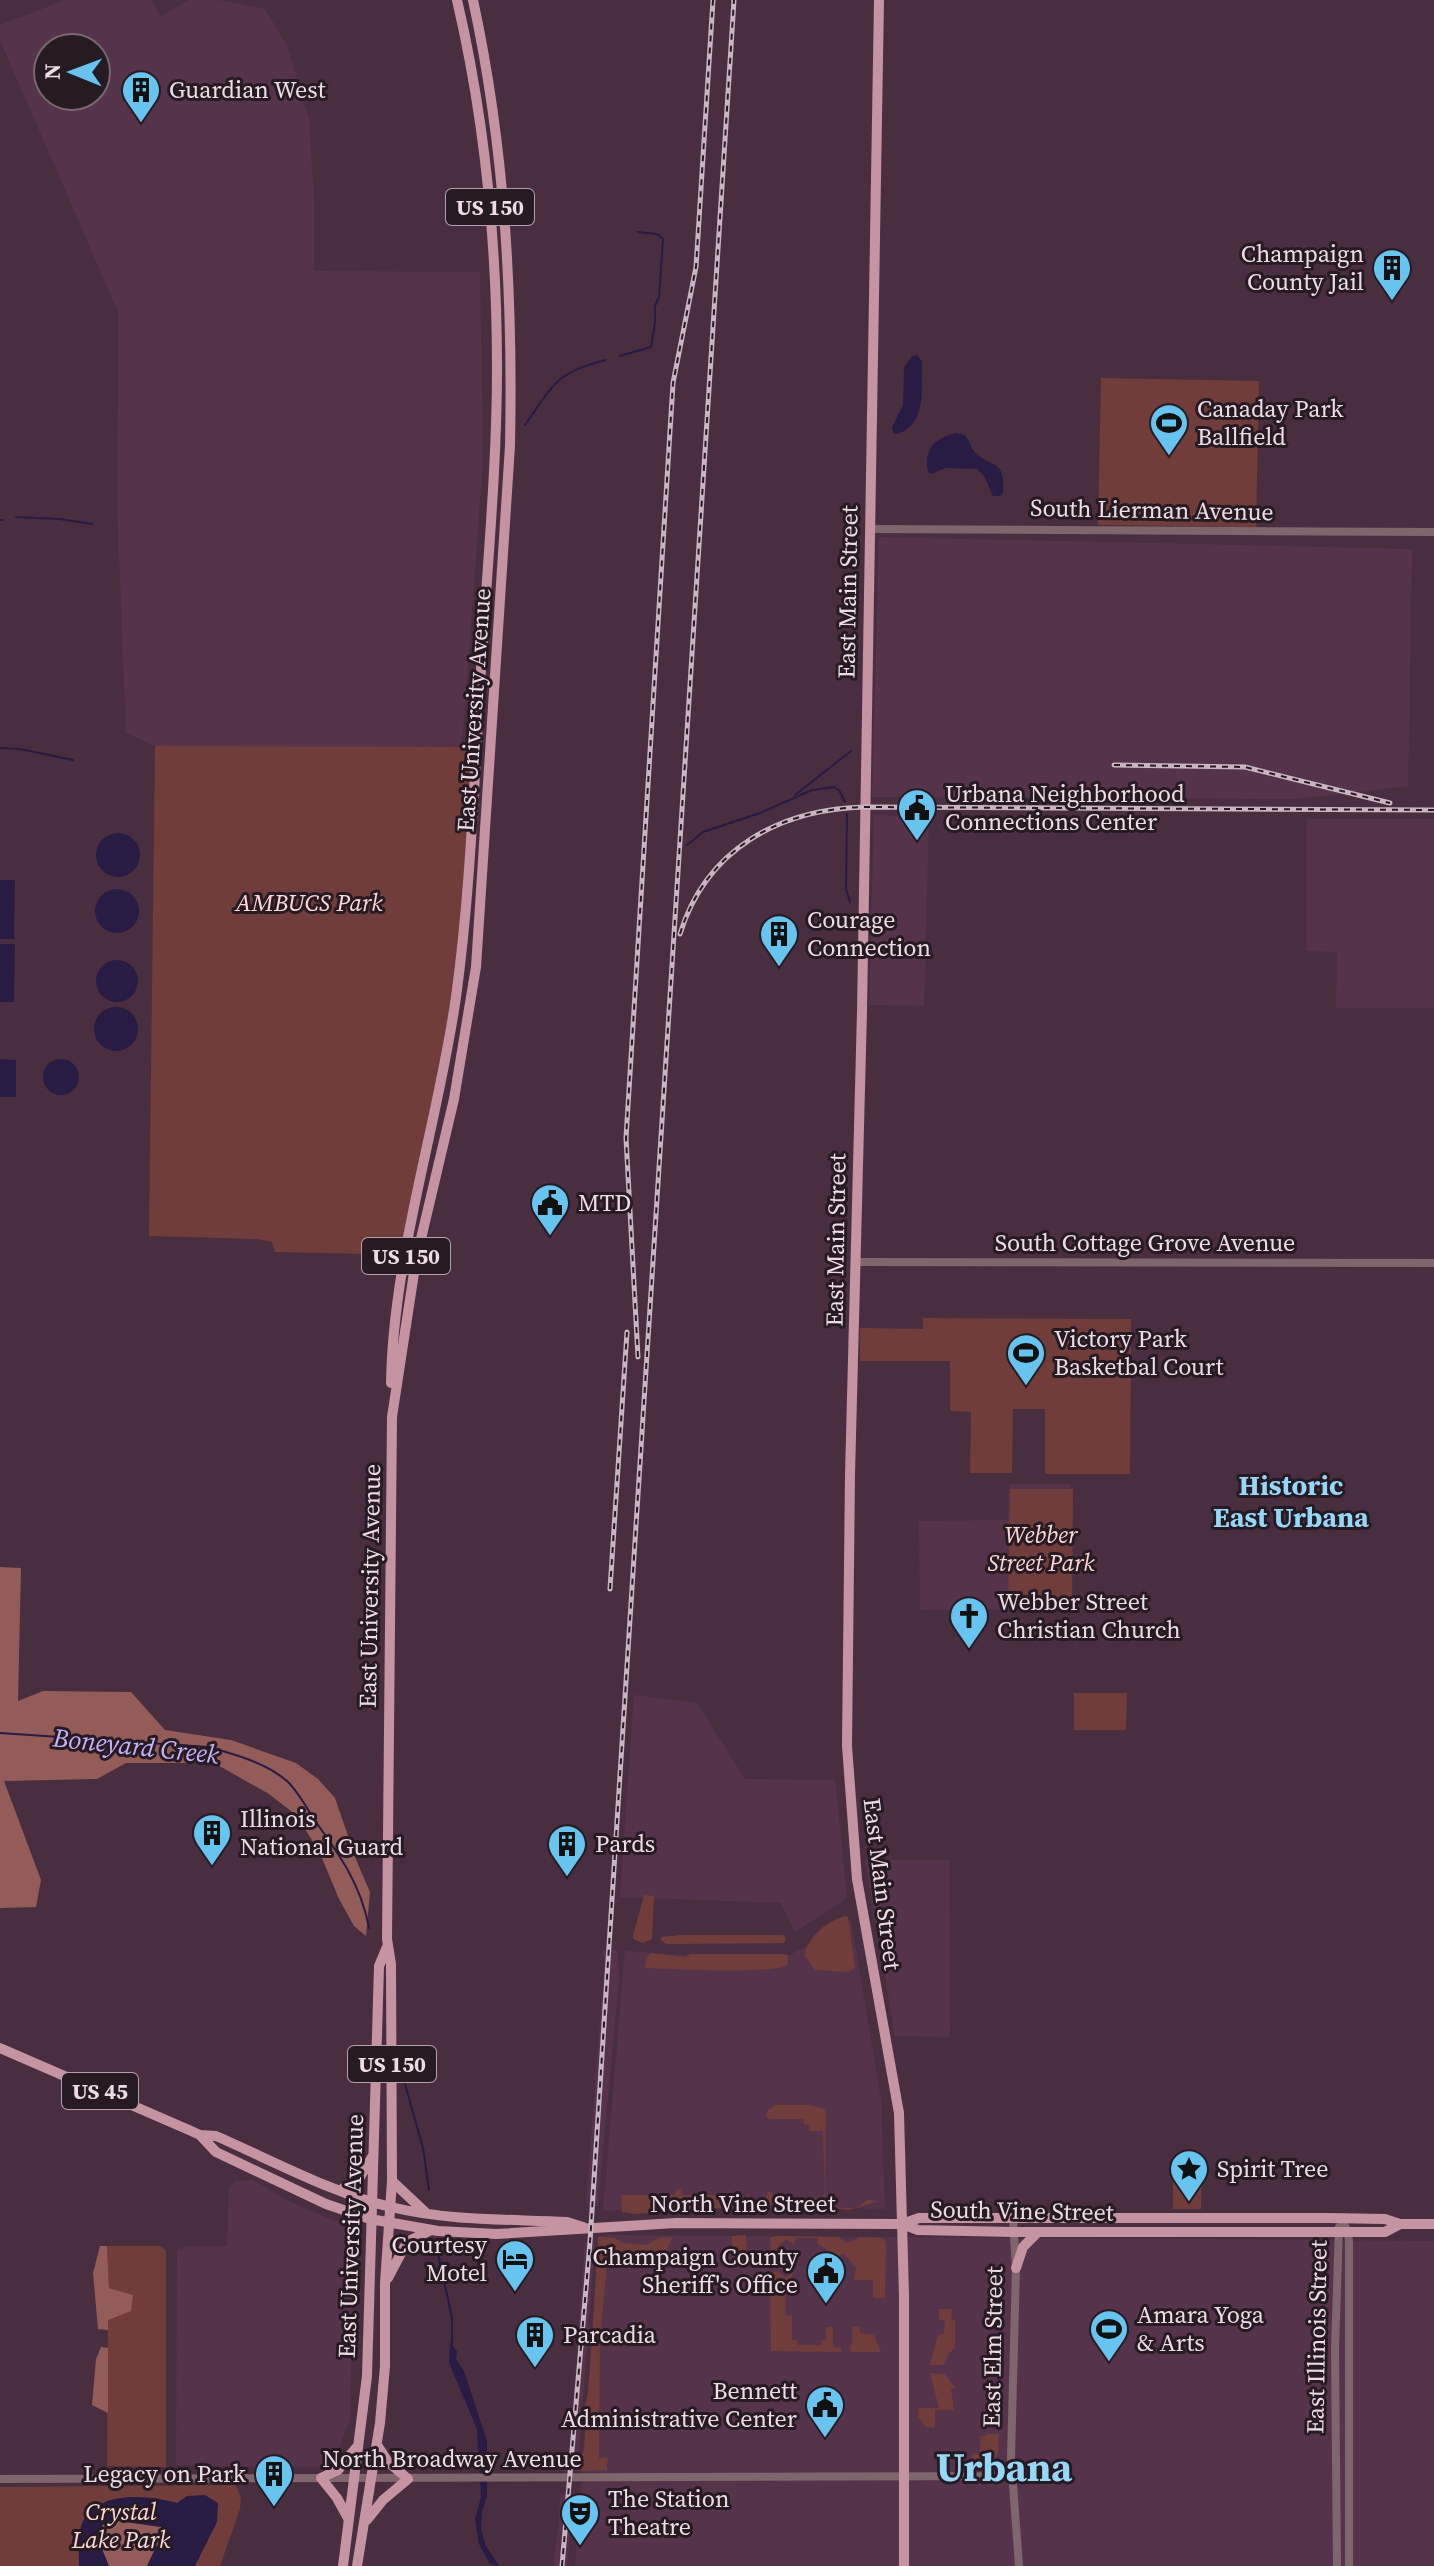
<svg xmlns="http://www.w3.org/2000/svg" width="1434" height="2566" font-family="'Source Serif 4',serif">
	<rect width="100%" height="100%" fill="#492e40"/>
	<path fill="#55344b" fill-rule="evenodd" d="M65,0H152L160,17L189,0H219L265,9L287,46L309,119L314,201V271L480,272L483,459L462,747L155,746L126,733L117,501L119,314L0,40V25ZM48,48H96V96H48Z
		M879,537L1412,549L1408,786L1296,799L872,797Z
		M874,815L929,817L924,1006L869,1005Z
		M1307,819H1434V1008H1336L1337,952L1307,951Z
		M1009,1484H1071L1072,1609L920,1610L919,1521L1008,1520Z
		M634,1695L697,1703L745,1779L835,1780L847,1898L795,1932L781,1903L620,1897Z
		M865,1860H949L950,2037L895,2036Z
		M851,1921L881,2100L885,2209L740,2205L603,2211L625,1951L779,1961Z
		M603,1950H617L619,1977L598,2206L588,2205L586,2202L605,1956L602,1955Z
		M254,2180L286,2200L345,2225L354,2240L350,2419L336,2456L331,2462L318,2467L176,2465L177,2250L186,2246H227L229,2187L235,2181Z
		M599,2235L1434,2241V2566H575L582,2471H563V2466H581L582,2470Z
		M585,2242L595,2243L578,2463H569Z
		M560,2494H574L567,2566H553L559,2523Z"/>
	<path fill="#713d3b" d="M1101,378L1259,381L1256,527L1098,525Z
		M155,746L476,747L462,946L405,1259L369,1254L275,1252L272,1242L258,1239L149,1236Z
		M923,1318L1131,1319L1130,1474H1045V1409H1013L1012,1473H970L971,1412L950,1411V1361H860V1328L923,1329Z
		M1010,1489H1073L1072,1609L1008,1608Z
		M1074,1693H1127L1126,1730H1074Z
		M644,1895L654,1896L652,1939L643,1943L633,1939V1936Z
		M845,1916L848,1917L855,1968L848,1972L815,1970L805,1956C806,1938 828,1920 845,1916Z
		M680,1935H783L786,1938L784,1943L666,1944L661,1940V1937Z
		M651,1953L685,1957L690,1954H784L788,1955V1964C778,1975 669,1969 645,1968L647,1957Z
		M775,2105H808L826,2109L825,2207L856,2208L867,2200L879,2201L849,2210L780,2202L769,2205L766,2199L768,2192H772L773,2198H823L825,2190L823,2131H809V2125L804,2124L803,2119H769L766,2116L768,2110Z
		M1173,2160H1202L1201,2209H1173Z
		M681,2189L682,2195H736L741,2198H748V2191L750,2199L747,2207L741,2208L692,2209L636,2214L622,2212L621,2195H675L676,2190Z
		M746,2235L747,2263H732V2236Z
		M776,2236L838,2237L847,2243L860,2237L883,2238L886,2243L885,2298H873V2280H854L856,2267L843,2253L838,2257L818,2244L817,2238H796L794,2245L786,2239L773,2252L778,2259L771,2262L770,2238Z
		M598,2237L615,2238L622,2243L646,2245L659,2238L672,2237L667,2251H608L600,2339L599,2458H608L607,2465H604L607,2466V2470L581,2471L579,2459L584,2450L586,2424L584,2410L588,2394L593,2327Z
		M107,2246H159L166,2250V2467L107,2466L108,2320L133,2295L109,2288Z
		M778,2271L785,2278L792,2272V2293H786L785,2315L792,2316V2340H797L798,2345H821V2340H826V2327H833V2347L841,2348L842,2352L771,2351L770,2275L771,2272Z
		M939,2309H952L951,2319L955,2320V2348L949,2353L944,2365H930L938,2335L944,2333L945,2321L939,2319Z
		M852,2327H859L860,2333L874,2335L881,2352H851L849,2345H852Z
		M930,2373L945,2374L955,2388H951L954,2410H935V2428L926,2427L918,2416L919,2408H939Z
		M988,2434H999C998,2459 1001,2462 972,2462V2453H980V2437Z
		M236,2485L241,2498L240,2509L220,2566H0V2487Z"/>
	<path fill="#935c59" d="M0,1567L21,1568L18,1701L43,1691L131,1692L165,1730L231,1740L296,1763L318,1779L335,1798L357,1862L370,1892L366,1936L354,1926L339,1899L319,1851L296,1815L269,1794L214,1763H126L97,1779L4,1781L41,1880L36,1907L0,1908Z
		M100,2246H107L109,2288L133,2295L131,2311L108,2320V2330L98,2329L93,2273Z
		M101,2347L108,2348V2413L92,2405L96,2359Z
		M119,2521L161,2527L166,2538L156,2547L147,2566H109L102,2549V2525Z"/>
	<path fill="#281b44" d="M917,355L922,361C921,387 928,424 897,434L893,433L892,427L903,405L904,367L912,356Z
		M956,433L965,435C969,440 971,448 975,452C990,469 1006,457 1003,493L1000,496H993L984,476L977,469L946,468L931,474L928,472C923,450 935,438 956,433Z
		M96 855a22 22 0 1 1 44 0a22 22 0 1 1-44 0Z
		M0,880H15L14,939H0Z
		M95 911a22 22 0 1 1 44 0a22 22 0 1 1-44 0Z
		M0,944H15L14,1002H0Z
		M96 981a21 21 0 1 1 42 0a21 21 0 1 1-42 0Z
		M94 1029a22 22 0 1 1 44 0a22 22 0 1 1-44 0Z
		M0,1059L16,1060V1097H0Z
		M43 1077a18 18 0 1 1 36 0a18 18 0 1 1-36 0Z
		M450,2342L457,2351L456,2359L464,2371L487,2441V2497L482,2512L481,2529L486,2546L499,2566L490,2564L479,2544L475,2519L481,2497L477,2429L449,2363Z
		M205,2495L218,2503L217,2522L195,2566H147L156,2547L166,2538L161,2527L119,2521L102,2525V2549L109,2566H79C79,2553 77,2533 83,2521C99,2490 149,2495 177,2503L187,2496Z"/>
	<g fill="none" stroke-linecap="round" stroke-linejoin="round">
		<path stroke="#281b44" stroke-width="2" d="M620,356L651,347L655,323V306L659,297L663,239L657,234L638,232
			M525,425C553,385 556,372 606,360
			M16,517L60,519L92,524
			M0,520H3
			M0,748L20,749L73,760
			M795,795L851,751
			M847,814L846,889L850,902
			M687,845L703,832L760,813L812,790L834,787L839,790L845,802
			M0,1733L208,1747C234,1754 267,1763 288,1782C298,1792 306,1806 313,1818C339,1854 361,1884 369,1928
			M403,2077L423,2148L429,2190
			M437,2249L452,2318V2344"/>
		<path stroke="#7f666d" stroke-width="8" d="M870,529L1434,532
			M855,1262L1434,1263
			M1341,2218L1348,2232L1349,2242V2566
			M1013,2219L1016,2268L1011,2457L1019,2566
			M0,2479L1013,2476
			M1337,2566L1335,2349L1339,2227"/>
		<path stroke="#c593a1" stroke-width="10" d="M879,0L862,1011L850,1475L847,1746L857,1879L899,2113L904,2296V2566
			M391,1383C393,1256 438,1124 456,997C471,888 474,778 481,669C487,569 497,468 497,368C497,245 485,120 457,0
			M0,2048L189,2130L200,2135L216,2152L326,2204L370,2219L438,2231L496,2234L676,2223L902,2224L919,2218H1329L1385,2219L1400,2224H1434
			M200,2135L216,2136C269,2159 336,2195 391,2207C448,2221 509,2219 567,2222L583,2227
			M392,2181L426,2213
			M341,2190L360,2177L372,2157
			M902,2224L918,2230L1013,2232H1385L1400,2224
			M1016,2268L1023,2247L1037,2233
			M388,2278L407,2242L431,2230
			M348,2518L337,2498L321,2478L338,2470L356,2448
			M367,2520L383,2500L408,2479L388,2462L377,2445
			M343,2566L367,2376L379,1966L387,1947
			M357,2566L380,2423L385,2366V2283L392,2181L391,1964L387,1939L392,1417L416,1260L454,1099L476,967L510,446C513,296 505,148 473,0"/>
		<g stroke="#c9b5c2" stroke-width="5">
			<path id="rail" d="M1114,765L1245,767L1390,803
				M680,934C706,849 780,809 865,807L1434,810
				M638,1357L626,1138L673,383L696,267L713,0
				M610,1589L627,1332
				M562,2566L590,2242L734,0"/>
		</g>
		<use href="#rail" stroke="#271b23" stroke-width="2" stroke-dasharray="6" stroke-linecap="butt"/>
	</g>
	<defs>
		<g id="building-pin" transform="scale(2)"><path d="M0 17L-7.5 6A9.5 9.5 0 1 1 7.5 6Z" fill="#66c4ef" stroke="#271b23"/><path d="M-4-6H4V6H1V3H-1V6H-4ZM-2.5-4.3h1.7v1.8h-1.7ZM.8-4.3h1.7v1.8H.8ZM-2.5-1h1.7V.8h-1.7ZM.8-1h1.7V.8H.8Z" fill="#111"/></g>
		<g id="stadium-pin" transform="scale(2)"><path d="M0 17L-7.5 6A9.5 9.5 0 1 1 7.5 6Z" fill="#66c4ef" stroke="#271b23"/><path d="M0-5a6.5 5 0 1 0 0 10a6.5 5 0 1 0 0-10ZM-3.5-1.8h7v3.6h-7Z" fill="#111"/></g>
		<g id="civic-pin" transform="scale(2)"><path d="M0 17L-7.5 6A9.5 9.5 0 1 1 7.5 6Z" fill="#66c4ef" stroke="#271b23"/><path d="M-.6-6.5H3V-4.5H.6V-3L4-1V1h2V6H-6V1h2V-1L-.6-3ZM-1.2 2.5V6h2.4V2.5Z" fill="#111"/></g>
		<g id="church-pin" transform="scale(2)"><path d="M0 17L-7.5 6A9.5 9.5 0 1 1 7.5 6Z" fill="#66c4ef" stroke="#271b23"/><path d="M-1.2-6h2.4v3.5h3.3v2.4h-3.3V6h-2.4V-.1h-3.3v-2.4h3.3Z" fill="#111"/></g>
		<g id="sight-pin" transform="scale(2)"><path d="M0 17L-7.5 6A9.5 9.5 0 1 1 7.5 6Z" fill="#66c4ef" stroke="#271b23"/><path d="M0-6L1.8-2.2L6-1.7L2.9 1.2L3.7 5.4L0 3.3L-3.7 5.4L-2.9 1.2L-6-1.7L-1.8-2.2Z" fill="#111"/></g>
		<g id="hotel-pin" transform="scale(2)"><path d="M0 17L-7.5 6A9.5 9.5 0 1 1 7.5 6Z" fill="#66c4ef" stroke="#271b23"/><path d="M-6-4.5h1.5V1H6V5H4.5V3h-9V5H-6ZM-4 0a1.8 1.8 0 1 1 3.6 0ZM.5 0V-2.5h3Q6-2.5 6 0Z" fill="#111"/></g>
		<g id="theatre-pin" transform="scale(2)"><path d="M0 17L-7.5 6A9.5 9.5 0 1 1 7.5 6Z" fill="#66c4ef" stroke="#271b23"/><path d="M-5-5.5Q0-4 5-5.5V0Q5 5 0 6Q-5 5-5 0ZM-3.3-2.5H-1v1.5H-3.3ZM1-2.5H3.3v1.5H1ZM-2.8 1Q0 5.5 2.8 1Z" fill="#111"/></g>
	</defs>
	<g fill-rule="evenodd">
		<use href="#building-pin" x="141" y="90"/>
		<use href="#building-pin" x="1392" y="268"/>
		<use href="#stadium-pin" x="1169" y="423"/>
		<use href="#civic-pin" x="917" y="808"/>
		<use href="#building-pin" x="779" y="934"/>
		<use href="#civic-pin" x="550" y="1203"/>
		<use href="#stadium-pin" x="1026" y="1353"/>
		<use href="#church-pin" x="969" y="1616"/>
		<use href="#building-pin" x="212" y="1833"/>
		<use href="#building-pin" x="567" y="1844"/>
		<use href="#sight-pin" x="1189" y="2169"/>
		<use href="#hotel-pin" x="515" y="2259"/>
		<use href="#civic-pin" x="826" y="2271"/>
		<use href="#stadium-pin" x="1109" y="2329"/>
		<use href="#building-pin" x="535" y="2335"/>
		<use href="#civic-pin" x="825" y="2405"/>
		<use href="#building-pin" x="274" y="2474"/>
		<use href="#theatre-pin" x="580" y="2513"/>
	</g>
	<g text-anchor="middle" stroke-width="6" stroke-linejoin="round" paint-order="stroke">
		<g fill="#271b23" stroke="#b2a1ac" stroke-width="2">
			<rect x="446" y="189" width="88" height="36" rx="6"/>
			<rect x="362" y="1238" width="88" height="36" rx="6"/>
			<rect x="348" y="2046" width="88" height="36" rx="6"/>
			<rect x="62" y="2073" width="76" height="36" rx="6"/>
		</g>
		<g font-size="22" font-weight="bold" fill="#eddbe6">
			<text x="490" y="215">US 150</text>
			<text x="406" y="1264">US 150</text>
			<text x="392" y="2072">US 150</text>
			<text x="100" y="2099">US 45</text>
		</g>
		<g font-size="24" fill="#eddbe6" stroke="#271b23" text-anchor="start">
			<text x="169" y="98">Guardian West</text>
			<text x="1364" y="262" text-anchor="end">Champaign<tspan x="1364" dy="28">County Jail</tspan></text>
			<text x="1197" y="417">Canaday Park<tspan x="1197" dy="28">Ballfield</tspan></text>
			<text x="945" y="802">Urbana Neighborhood<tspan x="945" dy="28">Connections Center</tspan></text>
			<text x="807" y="928">Courage<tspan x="807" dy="28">Connection</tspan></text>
			<text x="578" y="1211">MTD</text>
			<text x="1054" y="1347">Victory Park<tspan x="1054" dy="28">Basketbal Court</tspan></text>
			<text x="997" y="1610">Webber Street<tspan x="997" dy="28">Christian Church</tspan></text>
			<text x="240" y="1827">Illinois<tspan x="240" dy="28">National Guard</tspan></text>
			<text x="595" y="1852">Pards</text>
			<text x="1217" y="2177">Spirit Tree</text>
			<text x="487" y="2253" text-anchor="end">Courtesy<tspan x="487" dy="28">Motel</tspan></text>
			<text x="798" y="2265" text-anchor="end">Champaign County<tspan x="798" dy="28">Sheriff's Office</tspan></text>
			<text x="1137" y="2323">Amara Yoga<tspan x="1137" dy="28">&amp; Arts</tspan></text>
			<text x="563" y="2343">Parcadia</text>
			<text x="797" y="2399" text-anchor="end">Bennett<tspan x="797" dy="28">Administrative Center</tspan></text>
			<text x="246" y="2482" text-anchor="end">Legacy on Park</text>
			<text x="608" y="2507">The Station<tspan x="608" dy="28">Theatre</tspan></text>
		</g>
		<g font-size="24" fill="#eddbe6" stroke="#271b23">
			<text transform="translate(1152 510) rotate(1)" y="8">South Lierman Avenue</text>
			<text transform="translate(848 592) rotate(-89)" y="8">East Main Street</text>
			<text transform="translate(474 710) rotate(-86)" y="8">East University Avenue</text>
			<text transform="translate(836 1240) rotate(-89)" y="8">East Main Street</text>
			<text x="1145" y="1251">South Cottage Grove Avenue</text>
			<text transform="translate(370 1586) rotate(-89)" y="8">East University Avenue</text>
			<text transform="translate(882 1884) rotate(83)" y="8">East Main Street</text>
			<text x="743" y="2212">North Vine Street</text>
			<text transform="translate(1022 2211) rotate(1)" y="8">South Vine Street</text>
			<text transform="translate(351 2236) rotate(-88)" y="8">East University Avenue</text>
			<text transform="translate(1317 2337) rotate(-89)" y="8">East Illinois Street</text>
			<text transform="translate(993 2347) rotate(-89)" y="8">East Elm Street</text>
			<text x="452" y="2467">North Broadway Avenue</text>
		</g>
		<g font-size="24" font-style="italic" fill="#fcd7d4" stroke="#271b23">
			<text x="309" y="911">AMBUCS Park</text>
			<text x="1041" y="1543">Webber<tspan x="1041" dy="28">Street Park</tspan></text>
			<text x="121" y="2520">Crystal<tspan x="121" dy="28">Lake Park</tspan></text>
		</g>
		<g font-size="26" font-style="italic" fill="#c6b3fd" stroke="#271b23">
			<text transform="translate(136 1746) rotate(6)" y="9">Boneyard Creek</text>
		</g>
		<g font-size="28" font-weight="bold" fill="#96d7f7" stroke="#271b23">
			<text x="1291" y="1495">Historic<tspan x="1291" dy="32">East Urbana</tspan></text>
		</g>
		<g font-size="40" font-weight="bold" fill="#96d7f7" stroke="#271b23">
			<text x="1004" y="2481">Urbana</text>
		</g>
	</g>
	<g transform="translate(72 72) rotate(271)"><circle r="38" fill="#271b23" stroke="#766871" stroke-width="2"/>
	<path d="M0-6L14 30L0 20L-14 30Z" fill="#66c4ef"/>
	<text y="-12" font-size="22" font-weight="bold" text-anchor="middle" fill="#eddbe6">N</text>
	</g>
</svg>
